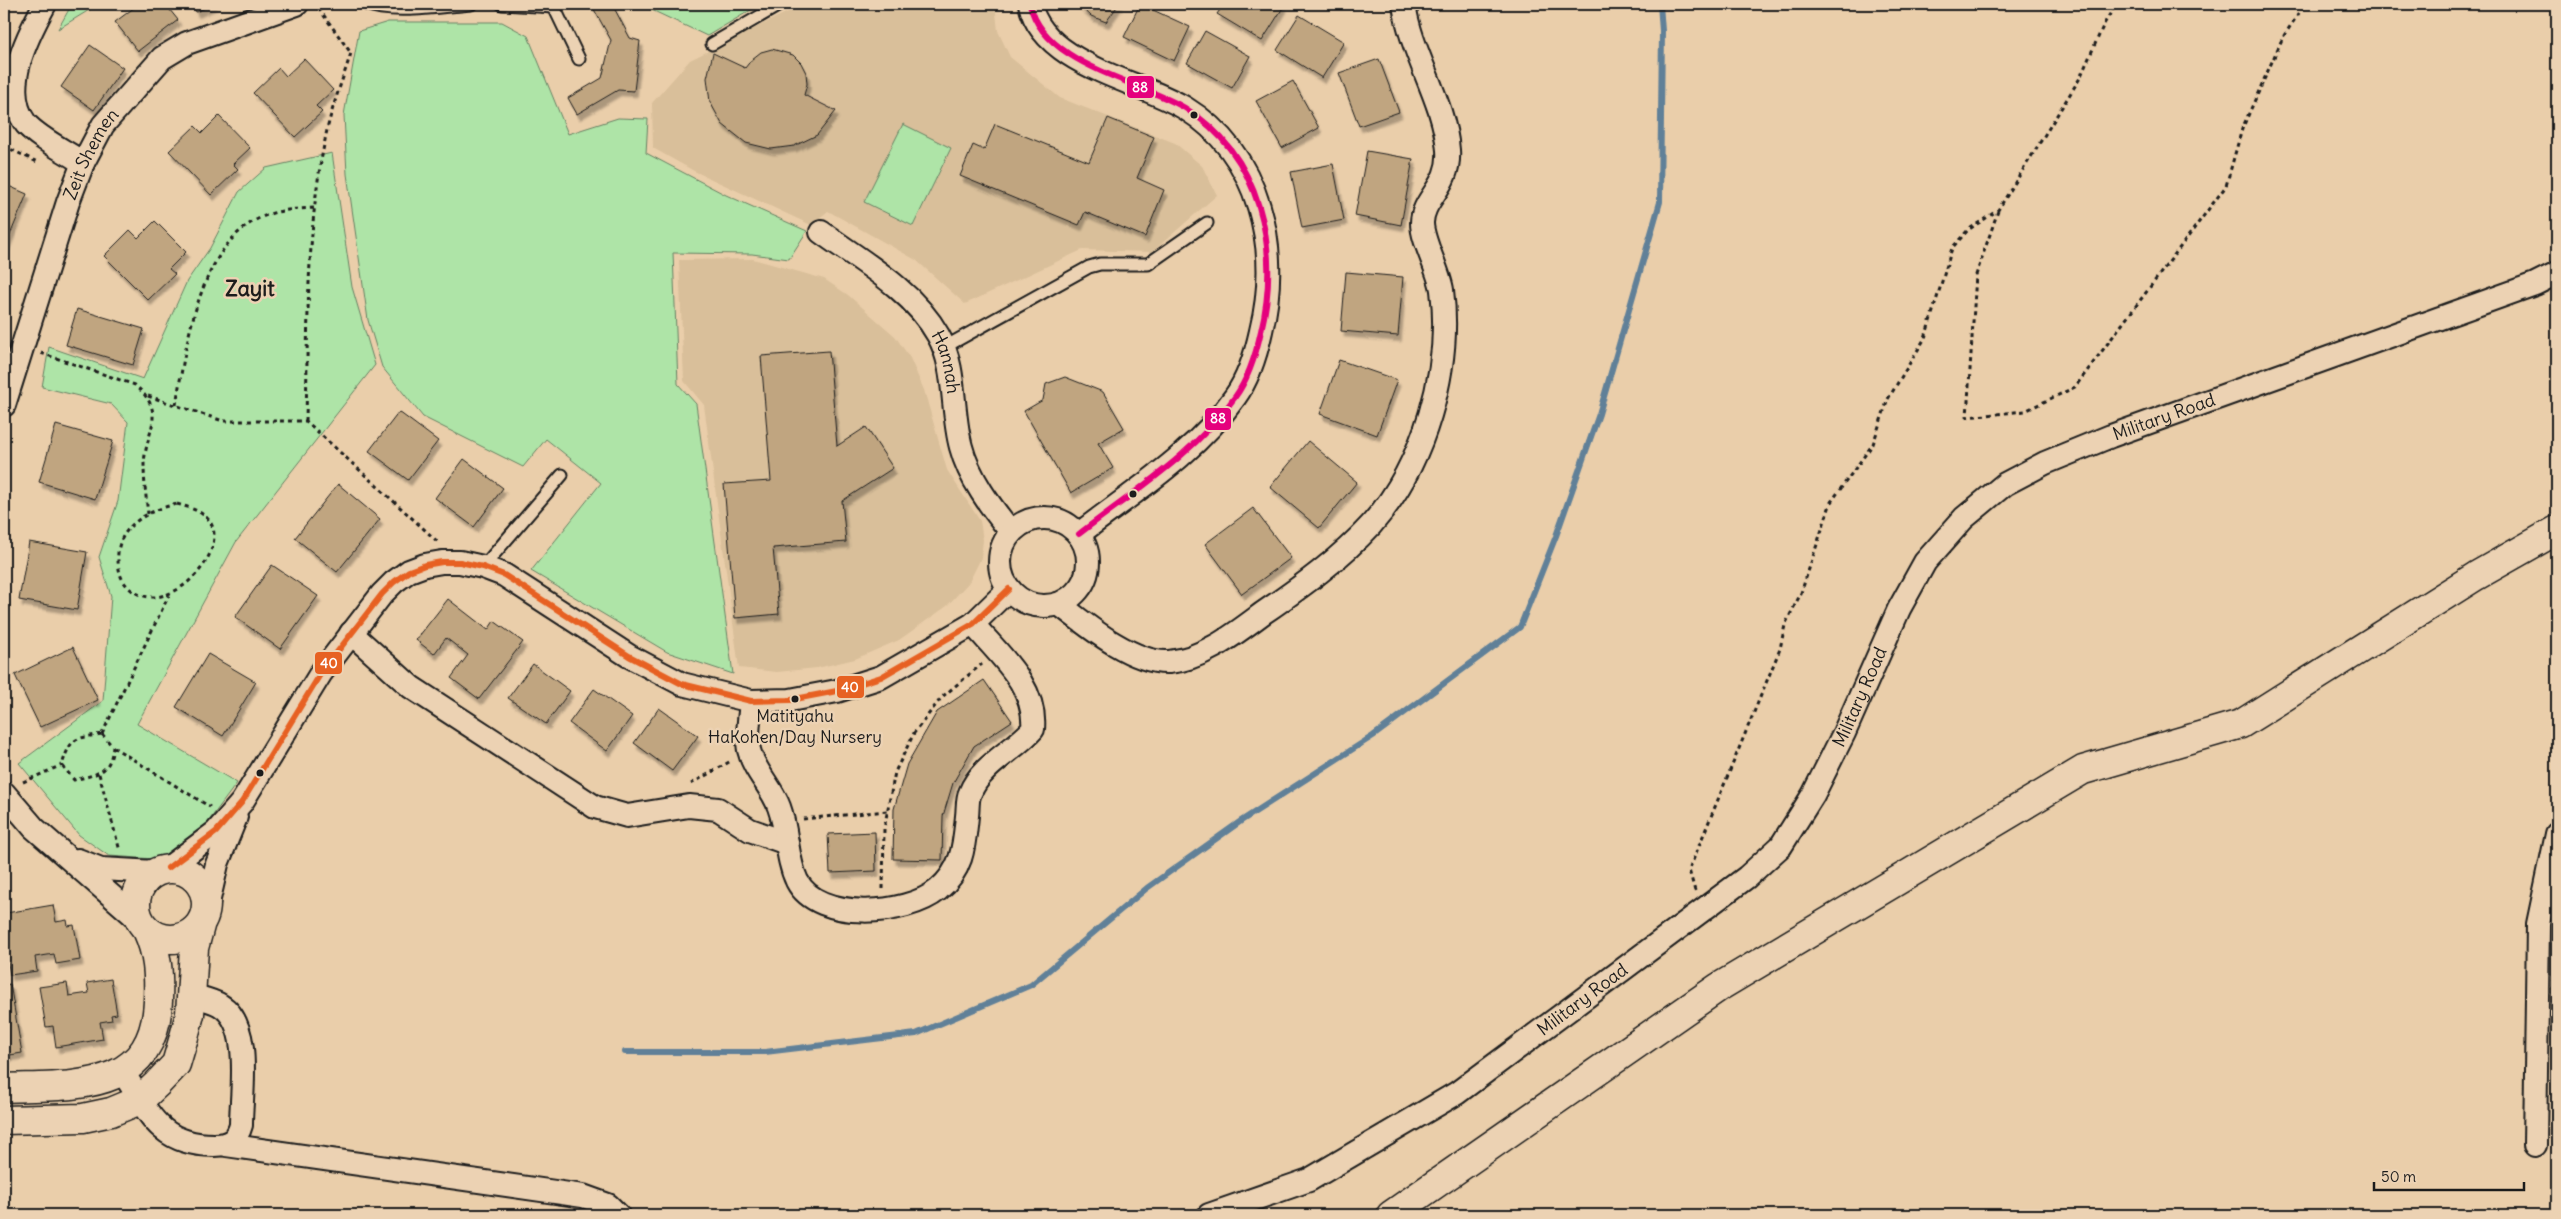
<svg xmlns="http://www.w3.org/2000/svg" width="2561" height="1219" font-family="Delius,sans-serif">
	<defs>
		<filter id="shadow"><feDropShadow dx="3" dy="5.5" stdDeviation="1" flood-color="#0004"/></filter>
	</defs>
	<rect width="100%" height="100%" fill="#eaceaa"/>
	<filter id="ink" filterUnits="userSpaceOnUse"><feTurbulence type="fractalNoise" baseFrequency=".02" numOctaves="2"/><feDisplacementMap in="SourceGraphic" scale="10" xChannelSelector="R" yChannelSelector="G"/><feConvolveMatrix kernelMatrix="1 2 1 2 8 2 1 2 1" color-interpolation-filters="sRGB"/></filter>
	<g filter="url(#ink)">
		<path fill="#d9bf9a" d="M804,4H995L998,31L1010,57L1060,98L1175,143L1202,166L1217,195L1152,252L1082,250L965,304L916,260L828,211L811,225L694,171L653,148L652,103L690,60Z
			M753,259L824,279L848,295L895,336L910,358L924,390L947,470L980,521L983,540L981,558L969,582L947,606L899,640L855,659L817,668L777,672L739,668L704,405L684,381L679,260Z"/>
		<path fill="#aee4a7" stroke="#658062" d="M72,4H99L58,29Z
			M639,4H761L707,36Z
			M388,22H502L528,36L568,134L618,118L648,119L646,153L726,195L807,231L789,259L752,254L673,253L678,384L696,404L733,674L667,652L531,571L601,483L546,439L523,467L423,417L382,367L368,320L347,174L344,115L359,31Z
			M903,124L951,148L913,226L864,202Z
			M332,153L352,287L375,365L236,542L137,724L237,783L202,830L178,853L155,859L109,856L79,835L19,763L103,701L111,596L99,557L118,501L128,422L111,404L42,387L49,347L143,379L187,281L210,248L239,192L266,168Z"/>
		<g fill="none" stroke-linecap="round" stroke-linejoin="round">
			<path stroke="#608098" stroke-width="6" d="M625,1052H765L916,1034L1031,985L1147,888L1241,821L1373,736L1520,627L1556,536L1599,414L1660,202L1662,31L1660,4"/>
		</g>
		<path fill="#c0a580" stroke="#1c1c1c" filter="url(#shadow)" d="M139,4H165L178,20L138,51L115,22Z
			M192,4H214L196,12Z
			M591,4H612L630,38L640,41L634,91L618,90L577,114L568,98L602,78L611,40Z
			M1078,4H1119L1106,22L1091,16Z
			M1140,4L1190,27L1174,61L1124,37Z
			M1224,4H1282L1284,6L1262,41L1217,14Z
			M1299,15L1344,42L1322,78L1277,50Z
			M1205,31L1250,56L1232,88L1187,63Z
			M90,45L123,68L94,110L61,87Z
			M772,49L793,55L801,63L806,73L807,84L804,95L836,111L817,135L794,146L771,149L746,143L722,124L710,102L707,78L713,53L745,68L752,59L761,52Z
			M304,59L333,90L316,106L322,112L295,137L253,93L279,68L286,76Z
			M1379,59L1399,112L1359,126L1339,73Z
			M1293,81L1319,128L1282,148L1256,101Z
			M219,116L250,148L233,164L238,169L211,195L169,151L195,126L202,133Z
			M1108,118L1154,137L1137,178L1164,190L1145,237L1085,212L1079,225L960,176L973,145L984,150L995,124L1089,162Z
			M1367,151L1413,159L1401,225L1355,216Z
			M1333,164L1344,220L1302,228L1291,172Z
			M4,184L27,194L5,247L4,246Z
			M155,221L186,252L169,269L175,274L148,300L104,256L130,230L138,238Z
			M1346,272L1403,277L1398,336L1341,331Z
			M77,309L144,329L133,365L66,345Z
			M829,351L837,446L866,427L893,468L842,501L846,542L773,548L779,614L735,618L724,484L771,481L761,356Z
			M1339,360L1397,380L1377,435L1320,414Z
			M1065,377L1103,392L1124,428L1098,443L1113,468L1071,493L1024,411L1043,400L1046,384Z
			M399,412L438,441L408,480L369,451Z
			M56,425L113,441L95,499L39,482Z
			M1308,441L1357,482L1319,528L1270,487Z
			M464,459L503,488L474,527L435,498Z
			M338,484L380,519L337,572L295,538Z
			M1253,508L1291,558L1242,594L1205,544Z
			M29,542L87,552L77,610L19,600Z
			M272,565L318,596L280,649L235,617Z
			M448,599L488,630L494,621L523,642L479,699L451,678L468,655L446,638L434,654L416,640Z
			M73,647L98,700L40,727L15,675Z
			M208,654L256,682L223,736L176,707Z
			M533,664L570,691L546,724L508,698Z
			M984,680L1012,721L974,746L953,783L943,816L942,860L893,859L894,809L907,764L937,712Z
			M594,689L632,716L607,751L569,723Z
			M659,708L698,736L672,771L634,743Z
			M875,832L876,871L830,873L828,834Z
			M53,905L56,922L67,920L68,926L74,925L80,960L56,964L54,954L35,957L37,971L10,975L4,941V934H9L6,913Z
			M111,979L117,1014L111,1015L112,1020L100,1022L103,1039L56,1047L53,1026L46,1027L39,987L67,983L69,996L89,993L87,983Z
			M10,984L22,1053L4,1056V985Z"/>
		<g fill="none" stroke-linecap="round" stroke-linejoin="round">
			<g stroke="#1c1c1c" stroke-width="15">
				<path id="service" d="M366,4C391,15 444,6 471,4
					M502,4L554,7L579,59
					M712,44L781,4
					M943,348L1089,267L1100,264H1148L1207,223
					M483,567L562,475"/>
			</g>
			<g stroke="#1c1c1c" stroke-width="26">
				<g id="minor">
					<path d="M45,4C27,37 0,89 26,124C41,140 64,150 83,163"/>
					<path d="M1030,4C1043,65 1139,80 1185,108C1261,155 1281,250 1261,331C1256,354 1249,378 1235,397C1195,454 1133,492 1079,534"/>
					<path id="s1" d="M821,232C861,261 913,290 938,335C957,368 951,411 961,447C969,478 991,507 1011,532"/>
					<path id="s2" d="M4,405L68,202L83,163L103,125L162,58L187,43L297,4"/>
					<circle cx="1044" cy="562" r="44"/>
					<path d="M1059,604C1086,625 1133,664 1169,662C1204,659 1236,633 1263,613C1301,587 1340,559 1371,525C1424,465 1452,369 1442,290C1439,270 1422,241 1422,223C1422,198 1451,186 1448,150C1444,100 1411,54 1404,4"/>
					<path d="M351,633L411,687L595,807L627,816L689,806L718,809L750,830L787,843"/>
					<path d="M751,701C750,716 746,736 749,750C754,771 772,787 779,807C788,831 786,858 797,881C818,922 906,916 938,890C963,869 964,846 967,816C968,809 967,799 970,793C981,765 1014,751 1033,729C1037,686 999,655 973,624"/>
					<path d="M4,793L34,828L139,920"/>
					<path d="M78,860L101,869L155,872"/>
					<path d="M168,868L216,832L242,802L321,673L382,594L394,582L409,571L425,565L442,562H460L483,567L504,575L629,656L682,684L751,701L790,700L837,691L881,677L973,624L1009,589"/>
					<path d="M206,912L217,864L236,817"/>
					<path d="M123,1072C149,1113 159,1145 214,1145C229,1145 237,1140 241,1125C241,1092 253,1024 220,1005C212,1000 200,998 191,995"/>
					<path d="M226,1145L583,1196L608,1205L618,1215"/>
					<path d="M2535,1145L2538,924L2557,834"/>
					<path id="s3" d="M1209,1215L1309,1180L1457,1093L1747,877L1781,846L1813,795L1844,733L1899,609L1925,562L1964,518L2005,484L2045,463L2111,436L2535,284L2557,273"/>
				</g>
			</g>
			<g stroke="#1c1c1c" stroke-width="31">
				<path id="tertiary" d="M136 904a35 35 0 1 1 70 0a35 35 0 1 1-70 0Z
					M4,1088C72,1085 154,1094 158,1001C159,975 158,954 147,930
					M4,1120L83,1118L111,1112L140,1100L157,1084L176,1064L184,1037L190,1014L194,948L201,922
					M1391,1215L1719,987L2083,770L2241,724L2476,576L2557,530"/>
			</g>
			<path stroke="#1c1c1c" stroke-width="3" stroke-dasharray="4 4" stroke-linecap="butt" d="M4,146L37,162
				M1998,211L1976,275L1967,417L2025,411L2075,387L2226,186L2242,129L2283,37L2305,4
				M41,353L135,385C168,414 146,429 144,464C144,481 146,497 148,514
				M148,396L223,421H306L438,542
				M176,405C186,344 200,239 267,215C283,209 299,209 316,208
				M306,421C308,328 306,232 325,140C330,111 342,82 351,53L317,6
				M177,504C188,507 199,510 207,518C236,547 168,623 129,588C121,580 119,573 118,561C115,528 147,510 177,504Z
				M102,734L169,595
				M102,734L113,747C110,773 98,774 74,780L62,765C71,737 74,739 102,734Z
				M113,747L210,807
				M99,774L120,851
				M23,782L62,765
				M691,784L731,761
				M803,819L887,811
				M883,889L884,829L895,772L914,733L942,697L982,664
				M1695,891L1689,870L1780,649L1785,625L1801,593L1831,502L1873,444L1888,399L1925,338L1952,248L1968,230L1998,210L2080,78L2104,24L2116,4"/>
			<use href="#service" stroke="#ecd2b3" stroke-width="11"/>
			<use href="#minor" stroke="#ecd2b3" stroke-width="22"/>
			<use href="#tertiary" stroke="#ecd2b3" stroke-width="28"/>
			<g stroke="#ecd2b3" stroke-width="10">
				<path id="bus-1" d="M1030,4C1043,65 1139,80 1185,108C1261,155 1281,250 1261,331C1256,354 1249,378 1235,397C1195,454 1133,492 1079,534"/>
			</g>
			<g stroke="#ecd2b3" stroke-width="10">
				<path id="bus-2" d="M168,868L216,832L242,802L321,673L382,594L394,582L409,571L425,565L442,562H460L483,567L504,575L629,656L682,684L751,701L790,700L837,691L881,677L973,624L1009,589"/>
			</g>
			<use href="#bus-1" stroke="#e5007d" stroke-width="6"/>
			<use href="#bus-2" stroke="#e76122" stroke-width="6"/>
		</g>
	</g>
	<g fill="#1c1c1c" stroke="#ecd2b3" stroke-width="2">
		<circle cx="1194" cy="115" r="4.5"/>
		<circle cx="1133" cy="494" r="4.5"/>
		<circle cx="795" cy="699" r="4.5"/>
		<circle cx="260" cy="773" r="4.5"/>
	</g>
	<g text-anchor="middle" stroke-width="5" stroke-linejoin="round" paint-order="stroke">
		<g font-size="17" fill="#1c1c1c" stroke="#ecd2b3">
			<text x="795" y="722">Matityahu<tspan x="795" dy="21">HaKohen/Day Nursery</tspan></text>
		</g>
		<g font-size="18" fill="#1c1c1c" stroke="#ecd2b3">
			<text dy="6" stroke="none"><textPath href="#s2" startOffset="266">Zeit Shemen</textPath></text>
			<text dy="6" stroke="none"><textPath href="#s1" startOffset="186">Hannah</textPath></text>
			<text dy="6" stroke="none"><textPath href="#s3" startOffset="1289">Military Road</textPath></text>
			<text dy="6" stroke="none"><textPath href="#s3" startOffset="854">Military Road</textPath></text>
			<text dy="6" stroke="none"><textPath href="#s3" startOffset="434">Military Road</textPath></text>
		</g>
		<g font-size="22" font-weight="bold" fill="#1c1c1c" stroke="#ecd2b3">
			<text x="250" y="296">Zayit</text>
		</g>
	</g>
	<g stroke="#ecd2b3" stroke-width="2">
		<rect x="1126" y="75" width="29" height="24" rx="5" fill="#e5007d"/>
		<rect x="1204" y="407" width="28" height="24" rx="5" fill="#e5007d"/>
		<rect x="314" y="651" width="29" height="24" rx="5" fill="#e76122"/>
		<rect x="836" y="675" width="29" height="24" rx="5" fill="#e76122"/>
	</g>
	<g font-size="14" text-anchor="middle" font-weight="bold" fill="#fff">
		<text x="1140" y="92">88</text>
		<text x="1218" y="423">88</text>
		<text x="329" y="668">40</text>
		<text x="850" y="692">40</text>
	</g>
	<rect width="2561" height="1219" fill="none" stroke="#ecd2b3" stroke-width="20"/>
	<rect x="10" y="10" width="2541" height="1199" fill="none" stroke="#1c1c1c" stroke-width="2" filter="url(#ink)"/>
	<path d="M2374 1182v8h150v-8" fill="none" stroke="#1c1c1c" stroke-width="2.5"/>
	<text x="2381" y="1182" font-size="15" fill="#1c1c1c" stroke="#ecd2b3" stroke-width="4" paint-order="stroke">50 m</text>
</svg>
